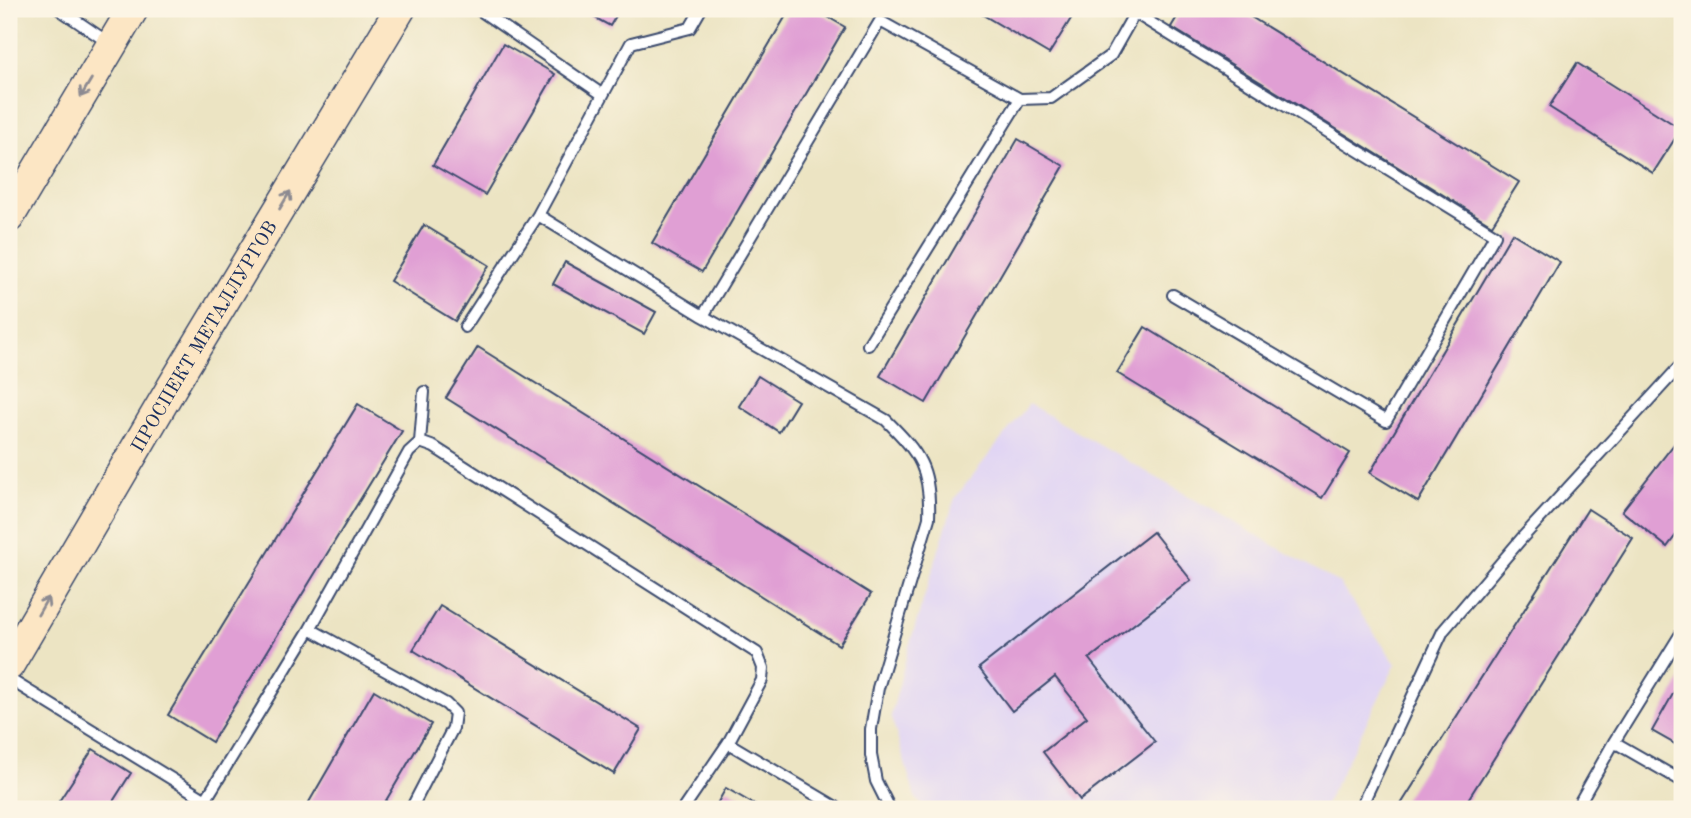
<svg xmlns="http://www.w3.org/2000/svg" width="1691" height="818" font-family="'Old Standard TT',serif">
	<rect width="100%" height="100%" fill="#fcf5e5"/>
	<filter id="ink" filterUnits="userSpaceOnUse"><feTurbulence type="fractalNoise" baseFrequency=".0143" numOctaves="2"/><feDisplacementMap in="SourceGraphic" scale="14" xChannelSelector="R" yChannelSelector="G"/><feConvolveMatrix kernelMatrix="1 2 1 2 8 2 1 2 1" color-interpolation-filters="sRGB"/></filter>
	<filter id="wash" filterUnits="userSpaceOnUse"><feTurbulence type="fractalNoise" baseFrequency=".00686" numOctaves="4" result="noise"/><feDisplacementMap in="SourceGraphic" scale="28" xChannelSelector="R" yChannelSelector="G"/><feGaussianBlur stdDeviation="1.57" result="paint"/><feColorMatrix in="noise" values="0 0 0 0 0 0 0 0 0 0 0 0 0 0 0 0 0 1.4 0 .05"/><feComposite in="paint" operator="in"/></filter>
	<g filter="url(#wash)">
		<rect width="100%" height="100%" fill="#ece4c3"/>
		<path fill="#e0d4f4" d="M1029,404L1339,583L1396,664L1323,809H925L915,797L891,716L909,646L955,498Z"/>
		<g id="blocks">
			<path fill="#e09fd4" d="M579,9H620L610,26Z
				M790,9H814L845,27L702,272L652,243Z
				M973,9H1077L1049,54Z
				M1182,9H1238L1519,182L1492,225L1171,27Z
				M503,44L555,74L485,195L433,165Z
				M1577,63L1681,129L1653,173L1549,107Z
				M1018,139L1064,166L926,403L880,376Z
				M424,225L489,265L455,321L390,281Z
				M1512,233L1560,262L1418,502L1370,473Z
				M565,262L656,312L644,334L553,284Z
				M1145,327L1350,453L1322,498L1117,373Z
				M478,347L871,594L839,645L446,398Z
				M758,376L798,401L779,432L739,406Z
				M358,404L402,431L212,742L168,715Z
				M1682,434V527L1667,547L1622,511Z
				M1588,509L1633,538L1462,809H1398Z
				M1153,532L1191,580L1089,659L1155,742L1080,800L1043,752L1087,717L1055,677L1012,711L979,668Z
				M440,606L641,729L614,774L413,650Z
				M1682,678V748L1652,731Z
				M374,690L431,724L381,809H305Z
				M93,749L131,773L112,803L117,806L115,809H54Z
				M726,788L762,809H714Z"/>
		</g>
	</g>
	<g filter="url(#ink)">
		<use href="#blocks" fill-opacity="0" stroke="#3a4a6d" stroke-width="2"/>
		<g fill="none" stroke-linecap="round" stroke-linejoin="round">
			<g stroke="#3a4a6d" stroke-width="14">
				<path id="lane" d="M59,9L109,43
					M478,9L603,95
					M1135,13L1495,235L1386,421L1173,295
					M1020,99L1051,98L1111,55L1137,9
					M538,215L703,316L880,21L1020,99L868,345
					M703,316L886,420C920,454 931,469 929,518L878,688L871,729V755L876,781L890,809
					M465,327L538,215L631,43L690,28L701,9
					M420,442L424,392
					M9,679L206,800
					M1614,742L1682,781
					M200,809L310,629
					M411,809L453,728L455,713L446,704L310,629L409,452L420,442L434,447L757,653L763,668L762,680L728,743
					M683,809L728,743L836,807L835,809
					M1360,809L1443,631L1522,538L1682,364
					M1576,809L1614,742L1682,632"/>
			</g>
			<g stroke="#3a4a6d" stroke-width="33">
				<g id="secondary">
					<path d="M9,217L133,9"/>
					<path id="s1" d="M9,665L172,387L400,9"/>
				</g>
			</g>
			<use href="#lane" stroke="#fff" stroke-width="10"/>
			<use href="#secondary" stroke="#fce6c4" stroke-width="30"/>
		</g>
		<defs><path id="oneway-shaft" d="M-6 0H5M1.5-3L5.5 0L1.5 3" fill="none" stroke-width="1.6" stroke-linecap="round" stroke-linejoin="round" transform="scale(1.75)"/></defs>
		<g stroke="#8c8a91">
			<use href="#oneway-shaft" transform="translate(86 88) rotate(121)"/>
			<use href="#oneway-shaft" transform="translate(285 200) rotate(-59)"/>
			<use href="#oneway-shaft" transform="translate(43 606) rotate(-60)"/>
		</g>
	</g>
	<g text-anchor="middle" stroke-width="5" stroke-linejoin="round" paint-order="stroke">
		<g font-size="19" fill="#1b2f5e" stroke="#fcf5e5">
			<text dy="7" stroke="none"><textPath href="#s1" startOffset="382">ПРОСПЕКТ МЕТАЛЛУРГОВ</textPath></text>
		</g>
	</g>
	<rect width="1691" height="818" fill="none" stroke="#fcf5e5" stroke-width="35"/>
</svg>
